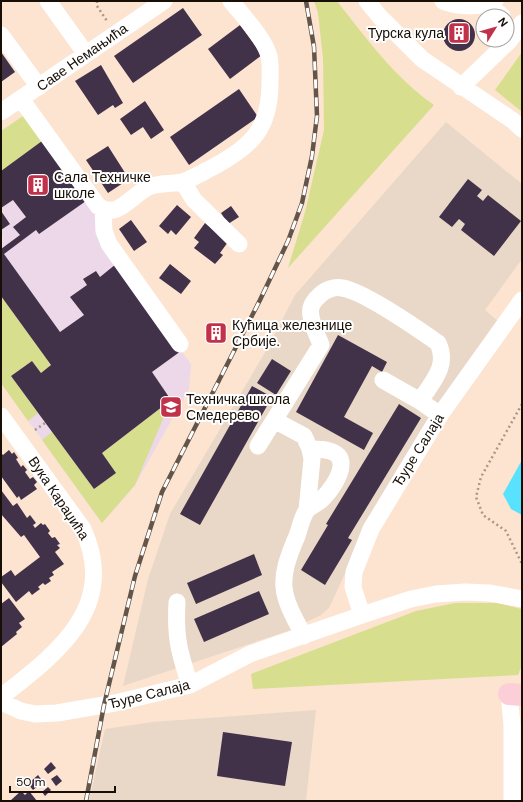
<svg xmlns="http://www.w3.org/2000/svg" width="523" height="802" font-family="'DM Sans',sans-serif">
	<rect width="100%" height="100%" fill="#fce4d1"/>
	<path fill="#e9d8c7" d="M446,122L522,184V259L485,310L498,321L347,569L329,608L321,615L288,631L123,686L148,579L170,514L267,349L295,295Z
		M316,710L306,801H89L105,729L152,722Z"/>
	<path fill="#ecd8e8" d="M13,200L26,217L14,227L20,235L1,249V241L3,240L1,230L10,223L1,211V208Z
		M86,201L96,215L116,264L100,277L96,271L83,279L87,285L71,297L84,315L60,332L4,254L36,230Z
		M1,296L41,373L32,361L11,376L94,489L116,473L102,453L171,400L152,372L181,351L191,364L189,389L135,485L102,523L1,383Z"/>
	<path fill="#d7df8f" d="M314,1H337C366,38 395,78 434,105L288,268L305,212L324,130L323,59L318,13Z
		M522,52V112L495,90Z
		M23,116L42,141L1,171V131Z
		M1,296L51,365L41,373L32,361L11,376L38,413L28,421L1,383Z
		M171,400L135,485L102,523L42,440L52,432L94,489L116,473L102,453Z
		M455,603H497L522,609V665L518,675L253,689L251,674L416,611Z"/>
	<path fill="#59e2fe" d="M522,460V515L511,509L503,494Z"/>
	<path fill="#41324a" d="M183,8L202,35L133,83L114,56Z
		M443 35a16 16 0 1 1 32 0a16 16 0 1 1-32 0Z
		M240,25L262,55L230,79L208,49Z
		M1,52L15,72L1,82Z
		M101,65L123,103L115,108L113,105L98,115L75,81Z
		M239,89L258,117L189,165L170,137Z
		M145,101L164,130L151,139L143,127L131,135L120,119Z
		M42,141L86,201L39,234L36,230L4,254L60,332L84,315L70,297L87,285L83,279L96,271L100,277L116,264L181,351L152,372L171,400L102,453L116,473L94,489L11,376L32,361L41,373L51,365L1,296V249L20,235L13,227L26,217L13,200L1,208V171Z
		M108,146L129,179L108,193L86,160Z
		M468,179L482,190L477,196L483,201L488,195L521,221L494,256L461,230L465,224L459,219L452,227L439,217Z
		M177,205L191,217L176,235L171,230L168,234L159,226Z
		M231,206L239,217L228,224L221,213Z
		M1,211L10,224L1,230Z
		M131,220L147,242L134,251L119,229Z
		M205,223L228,242L220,253L223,255L215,264L194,248L199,242L194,238Z
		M170,264L191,281L181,294L159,278Z
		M215,325L223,329L217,341L209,337Z
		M338,335L387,362L382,372L372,366L344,417L373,433L364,450L296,412Z
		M272,359L291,371L276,395L257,383Z
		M252,386L272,397L200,525L180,514Z
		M399,404L421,418L348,538L352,540L325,585L301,570L328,525L326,524Z
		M9,450L12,454L14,452L18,458L16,459L21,467L23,465L27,470L25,472L30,479L33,477L37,482L34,485L37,489L21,500L19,496L17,498L1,476V453L3,455Z
		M1,490L13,506L17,503L27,518L30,515L36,523L33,525L35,528L41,523L43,525L45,524L50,531L48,533L52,538L55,537L60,544L57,545L60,548L55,552L64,564L52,572L54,575L49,578L51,581L45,585L43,583L38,587L40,589L32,595L29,591L16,602L1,582V577L11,570L15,576L40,557L24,535L21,537L1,514Z
		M254,554L262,575L196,604L187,583Z
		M259,591L269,614L204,642L194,619Z
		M9,598L25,619L19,623L22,627L16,632L17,634L1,647V604Z
		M223,732L292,742L285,786L217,776Z
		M51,762L56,768L48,774L44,769Z
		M38,775L43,782L33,790L28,784Z
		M57,775L62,781L56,786L51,779Z
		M48,787L51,790L45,796L42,792Z
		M21,791L25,795L29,791L37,801H13L11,800Z"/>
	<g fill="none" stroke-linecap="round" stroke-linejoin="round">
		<path stroke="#a99788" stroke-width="2.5" stroke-dasharray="2 3" stroke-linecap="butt" d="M97,1V6L107,21
			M522,404L481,477L476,497L483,515L506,531L522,564
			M35,430L45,423"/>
		<path stroke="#fff" stroke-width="17" d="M48,1L86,54
			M367,1L380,17L422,59L512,120L522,129
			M443,1C458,7 479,8 495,1
			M488,4L502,16
			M1,35L39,87
			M461,87L509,41L522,23
			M21,99L98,206C117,221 132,194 149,187C161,182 174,185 185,181C195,177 205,171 215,166C252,146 270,128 270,83C270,75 271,65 269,56C264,38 243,16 231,1
			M1,112L164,1
			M183,182L194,200L239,244
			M103,210L104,231L109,244L180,344
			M383,380L420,401L440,415
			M1,416L83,529C119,608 56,654 1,697
			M274,420L304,436L310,449C321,449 342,449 341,465C341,477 328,494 320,501C316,504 310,507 307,510C302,516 300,528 297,536C277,582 280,593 304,636
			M258,446L321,345C318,336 312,326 311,316C309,307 313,301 320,295C325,290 335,286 342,288C364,291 418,329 438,343C449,366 432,382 420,401
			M307,510L312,459L310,449
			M177,602C175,637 179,652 190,685
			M362,615L353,587L354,572L371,529L440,415L522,300
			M509,694L512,725V801
			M1,702L21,711L35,714L57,713L115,703L190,685L250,654L362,615L411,599L436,594L465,592L490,593L522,599"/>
		<path stroke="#fccfd8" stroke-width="22" d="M509,694L522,695"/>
		<g stroke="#635549" stroke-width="4.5">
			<path id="rail" d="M86,801L104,705L135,576L162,492L260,300L288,241L302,203L312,156L317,116L314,47L306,1"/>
		</g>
		<use href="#rail" stroke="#fff" stroke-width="3" stroke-dasharray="9" stroke-linecap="butt"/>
	</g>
	<defs>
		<g id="building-square" transform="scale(1.15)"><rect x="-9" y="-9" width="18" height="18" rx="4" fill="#c13149" stroke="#fff"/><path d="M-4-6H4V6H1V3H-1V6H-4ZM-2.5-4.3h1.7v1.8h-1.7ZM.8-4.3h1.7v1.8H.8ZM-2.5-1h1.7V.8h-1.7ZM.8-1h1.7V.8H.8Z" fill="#fff"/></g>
		<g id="school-square" transform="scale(1.15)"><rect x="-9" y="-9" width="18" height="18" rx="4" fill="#c13149" stroke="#fff"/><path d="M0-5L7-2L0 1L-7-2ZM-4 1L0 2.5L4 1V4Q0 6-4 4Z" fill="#fff"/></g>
	</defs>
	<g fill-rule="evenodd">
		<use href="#building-square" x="459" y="33"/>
		<use href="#building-square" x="38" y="185"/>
		<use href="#building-square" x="216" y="333"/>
		<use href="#school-square" x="171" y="407"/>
	</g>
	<g text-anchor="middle" stroke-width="4" stroke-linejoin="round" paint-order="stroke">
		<g font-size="14" fill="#170e06" stroke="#fff" text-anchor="start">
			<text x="444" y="38" text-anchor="end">Турска кула</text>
			<text x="54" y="182">Сала Техничке<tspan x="54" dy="16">школе</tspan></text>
			<text x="232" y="330">Кућица железнице<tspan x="232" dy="16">Србије.</tspan></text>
			<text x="186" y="404">Техничка школа<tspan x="186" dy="16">Смедерево</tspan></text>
		</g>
		<g font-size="14" fill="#170e06" stroke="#fff">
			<text transform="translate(82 57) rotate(-35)" y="5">Саве Немањића</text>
			<text transform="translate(418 450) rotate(-58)" y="5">Ђуре Салаја</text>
			<text transform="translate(59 498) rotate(56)" y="5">Вука Караџића</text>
			<text transform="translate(149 694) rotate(-14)" y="5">Ђуре Салаја</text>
		</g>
	</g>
	<rect width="523" height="802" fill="none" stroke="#170e06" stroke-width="4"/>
	<g transform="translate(495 28) rotate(53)"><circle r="19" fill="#ffffff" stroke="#a29f9b"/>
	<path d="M0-3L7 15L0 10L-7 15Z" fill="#c13149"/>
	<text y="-6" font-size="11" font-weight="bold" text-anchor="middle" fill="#170e06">N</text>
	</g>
	<path d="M10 786v6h105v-6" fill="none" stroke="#170e06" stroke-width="2"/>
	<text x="16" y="786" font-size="12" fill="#170e06" stroke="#ffffff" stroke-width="3" paint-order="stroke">50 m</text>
</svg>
